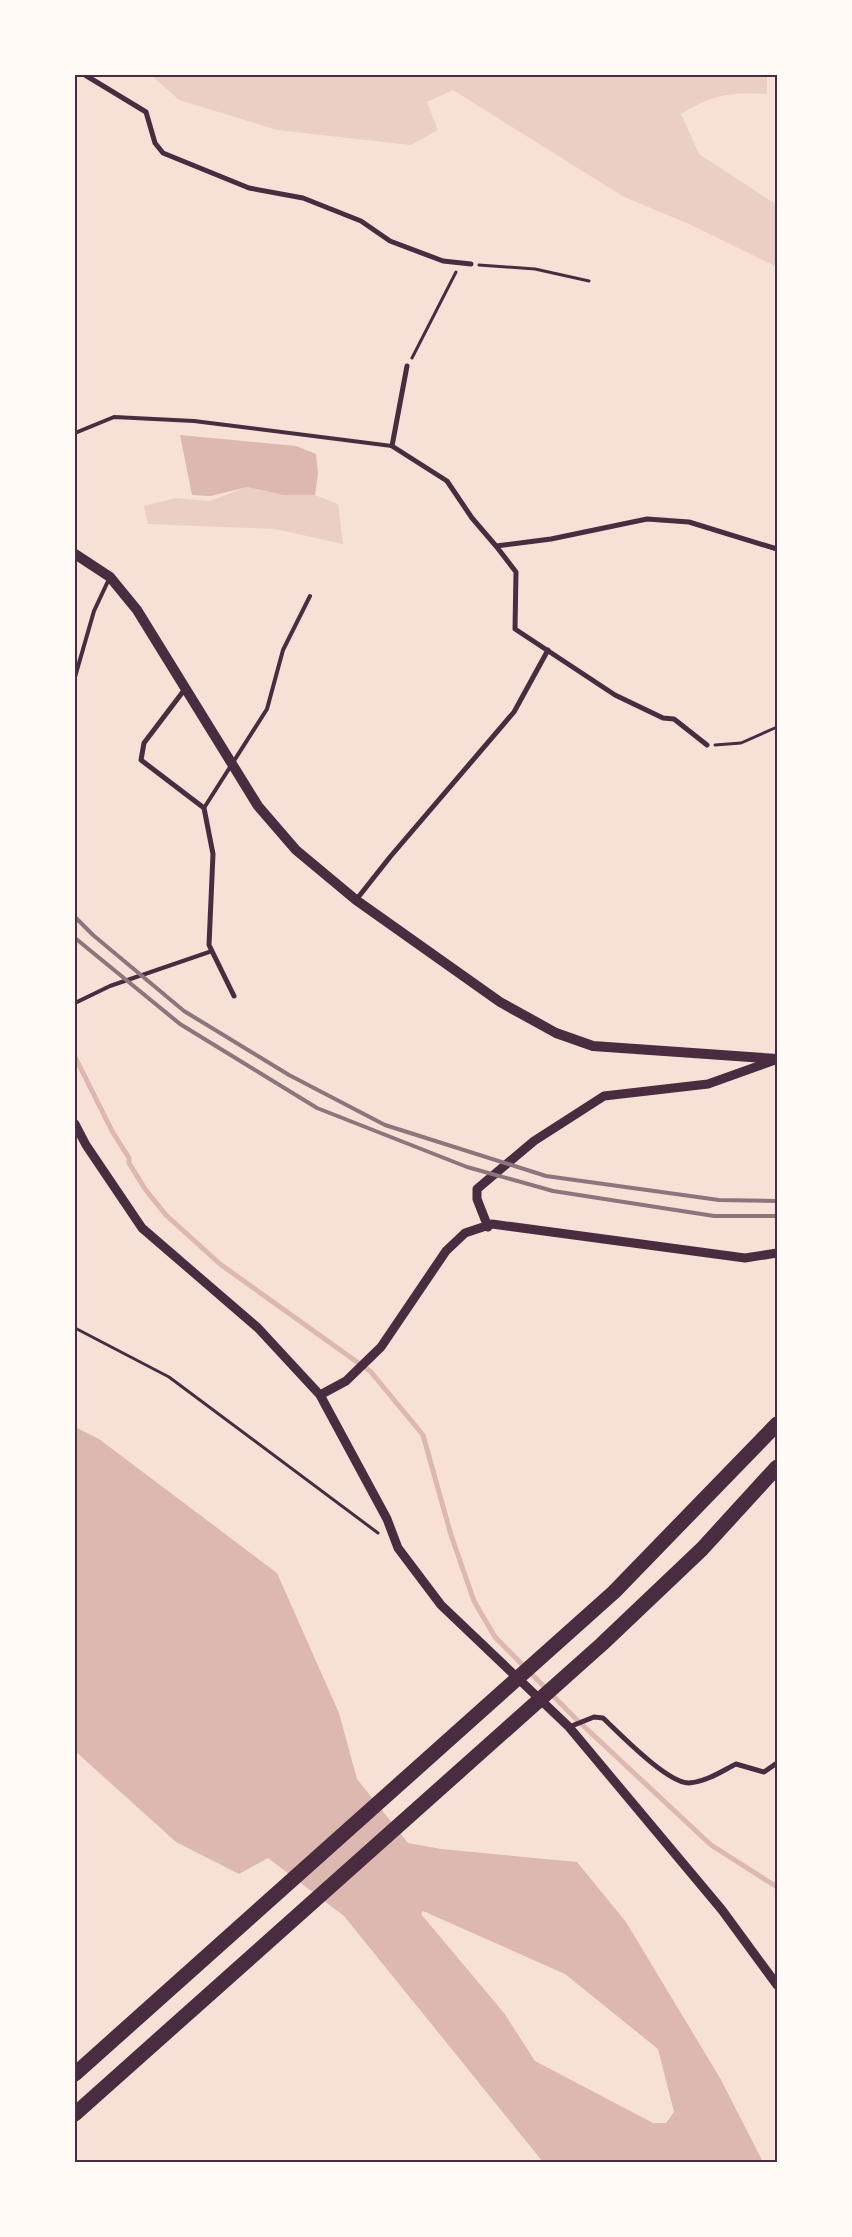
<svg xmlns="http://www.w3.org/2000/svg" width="852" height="2237" font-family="'Nunito Sans',sans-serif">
	<rect width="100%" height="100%" fill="#f7e1d7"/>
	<path fill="#ebcfc5" d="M151,75H767V94C730,92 713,94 681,114L699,154L777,205V267L689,224L624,197L453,90L427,102L438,130L411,145L277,130L179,100Z
		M247,487L279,494L315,495L338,504L343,544L275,529L148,524L144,506L176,498L210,501Z"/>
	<path fill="#dcb8b0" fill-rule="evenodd" d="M180,435L296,446L316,454L318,474L315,495H284L247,487L211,496L192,495Z
		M75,1427L99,1439L277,1573L339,1713L357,1779L408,1843L441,1849L577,1862L626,1922L720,2078L763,2162H543L344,1916L268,1858L239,1874L176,1842L75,1751ZM423,1911L565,1974L658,2049L674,2112L666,2123H653L535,2061L504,2013L421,1914Z"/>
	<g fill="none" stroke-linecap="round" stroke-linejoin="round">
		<path stroke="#dcb8b0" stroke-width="5" d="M75,1057L112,1131L129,1158V1163L145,1189L166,1215L220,1264L371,1372L423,1435L451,1535L474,1601L495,1637L575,1718L711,1845L777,1887"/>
		<path stroke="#4a2c40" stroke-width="3" d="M479,265L535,269L589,281
			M412,358L456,272
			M715,745L741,743L777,727
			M75,1328L169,1377L378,1533"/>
		<path stroke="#4a2c40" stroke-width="4" d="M75,433L114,417L194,421L392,446
			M75,677L94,611L109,579
			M204,808L267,709L283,650L310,596
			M75,1003L110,986L212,951"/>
		<path stroke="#4a2c40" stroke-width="5" d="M85,75L146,112L155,143L163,153L249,188L303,198L361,221L390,241L443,261L471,264
			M407,366L392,446L447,481L472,518L496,546L516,572L515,629L615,695L663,718L674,719L707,745
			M496,546L551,539L647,519L689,522L777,549
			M185,689L144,743L141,760L204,808L213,854L209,945L234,996
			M356,900L390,857L514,712L548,650
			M569,1727L594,1717L603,1718C620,1734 667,1783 689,1783C706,1782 722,1771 736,1764L764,1772L777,1763"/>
		<path stroke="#4a2c40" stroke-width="9" d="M75,1124L86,1145L142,1228L258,1328L320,1395L387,1519L398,1548L441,1605L569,1727L722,1910L777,1985
			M488,1227L477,1199V1189L534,1141L604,1096L708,1084L775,1060
			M320,1395L346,1381L381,1347L446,1251L465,1233L492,1224L745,1258L777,1253"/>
		<path stroke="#4a2c40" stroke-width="10" d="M75,554L110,577L137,610L258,806L296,850L356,900L500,1002L556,1033L593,1046L777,1059"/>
		<path stroke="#4a2c40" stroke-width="15" d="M75,2074L614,1592L777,1424
			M75,2114L602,1644L702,1549L777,1467"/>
		<path stroke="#8f747c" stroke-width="4" d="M75,917L93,935L184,1011L289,1075L385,1125L546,1176L719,1200L777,1201
			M75,938L180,1024L317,1108L467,1167L553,1191L714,1216H777"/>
	</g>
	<rect width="852" height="2237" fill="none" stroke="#fffaf5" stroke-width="152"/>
	<rect x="76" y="76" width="700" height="2085" fill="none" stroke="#4a2c40" stroke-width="2"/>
</svg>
